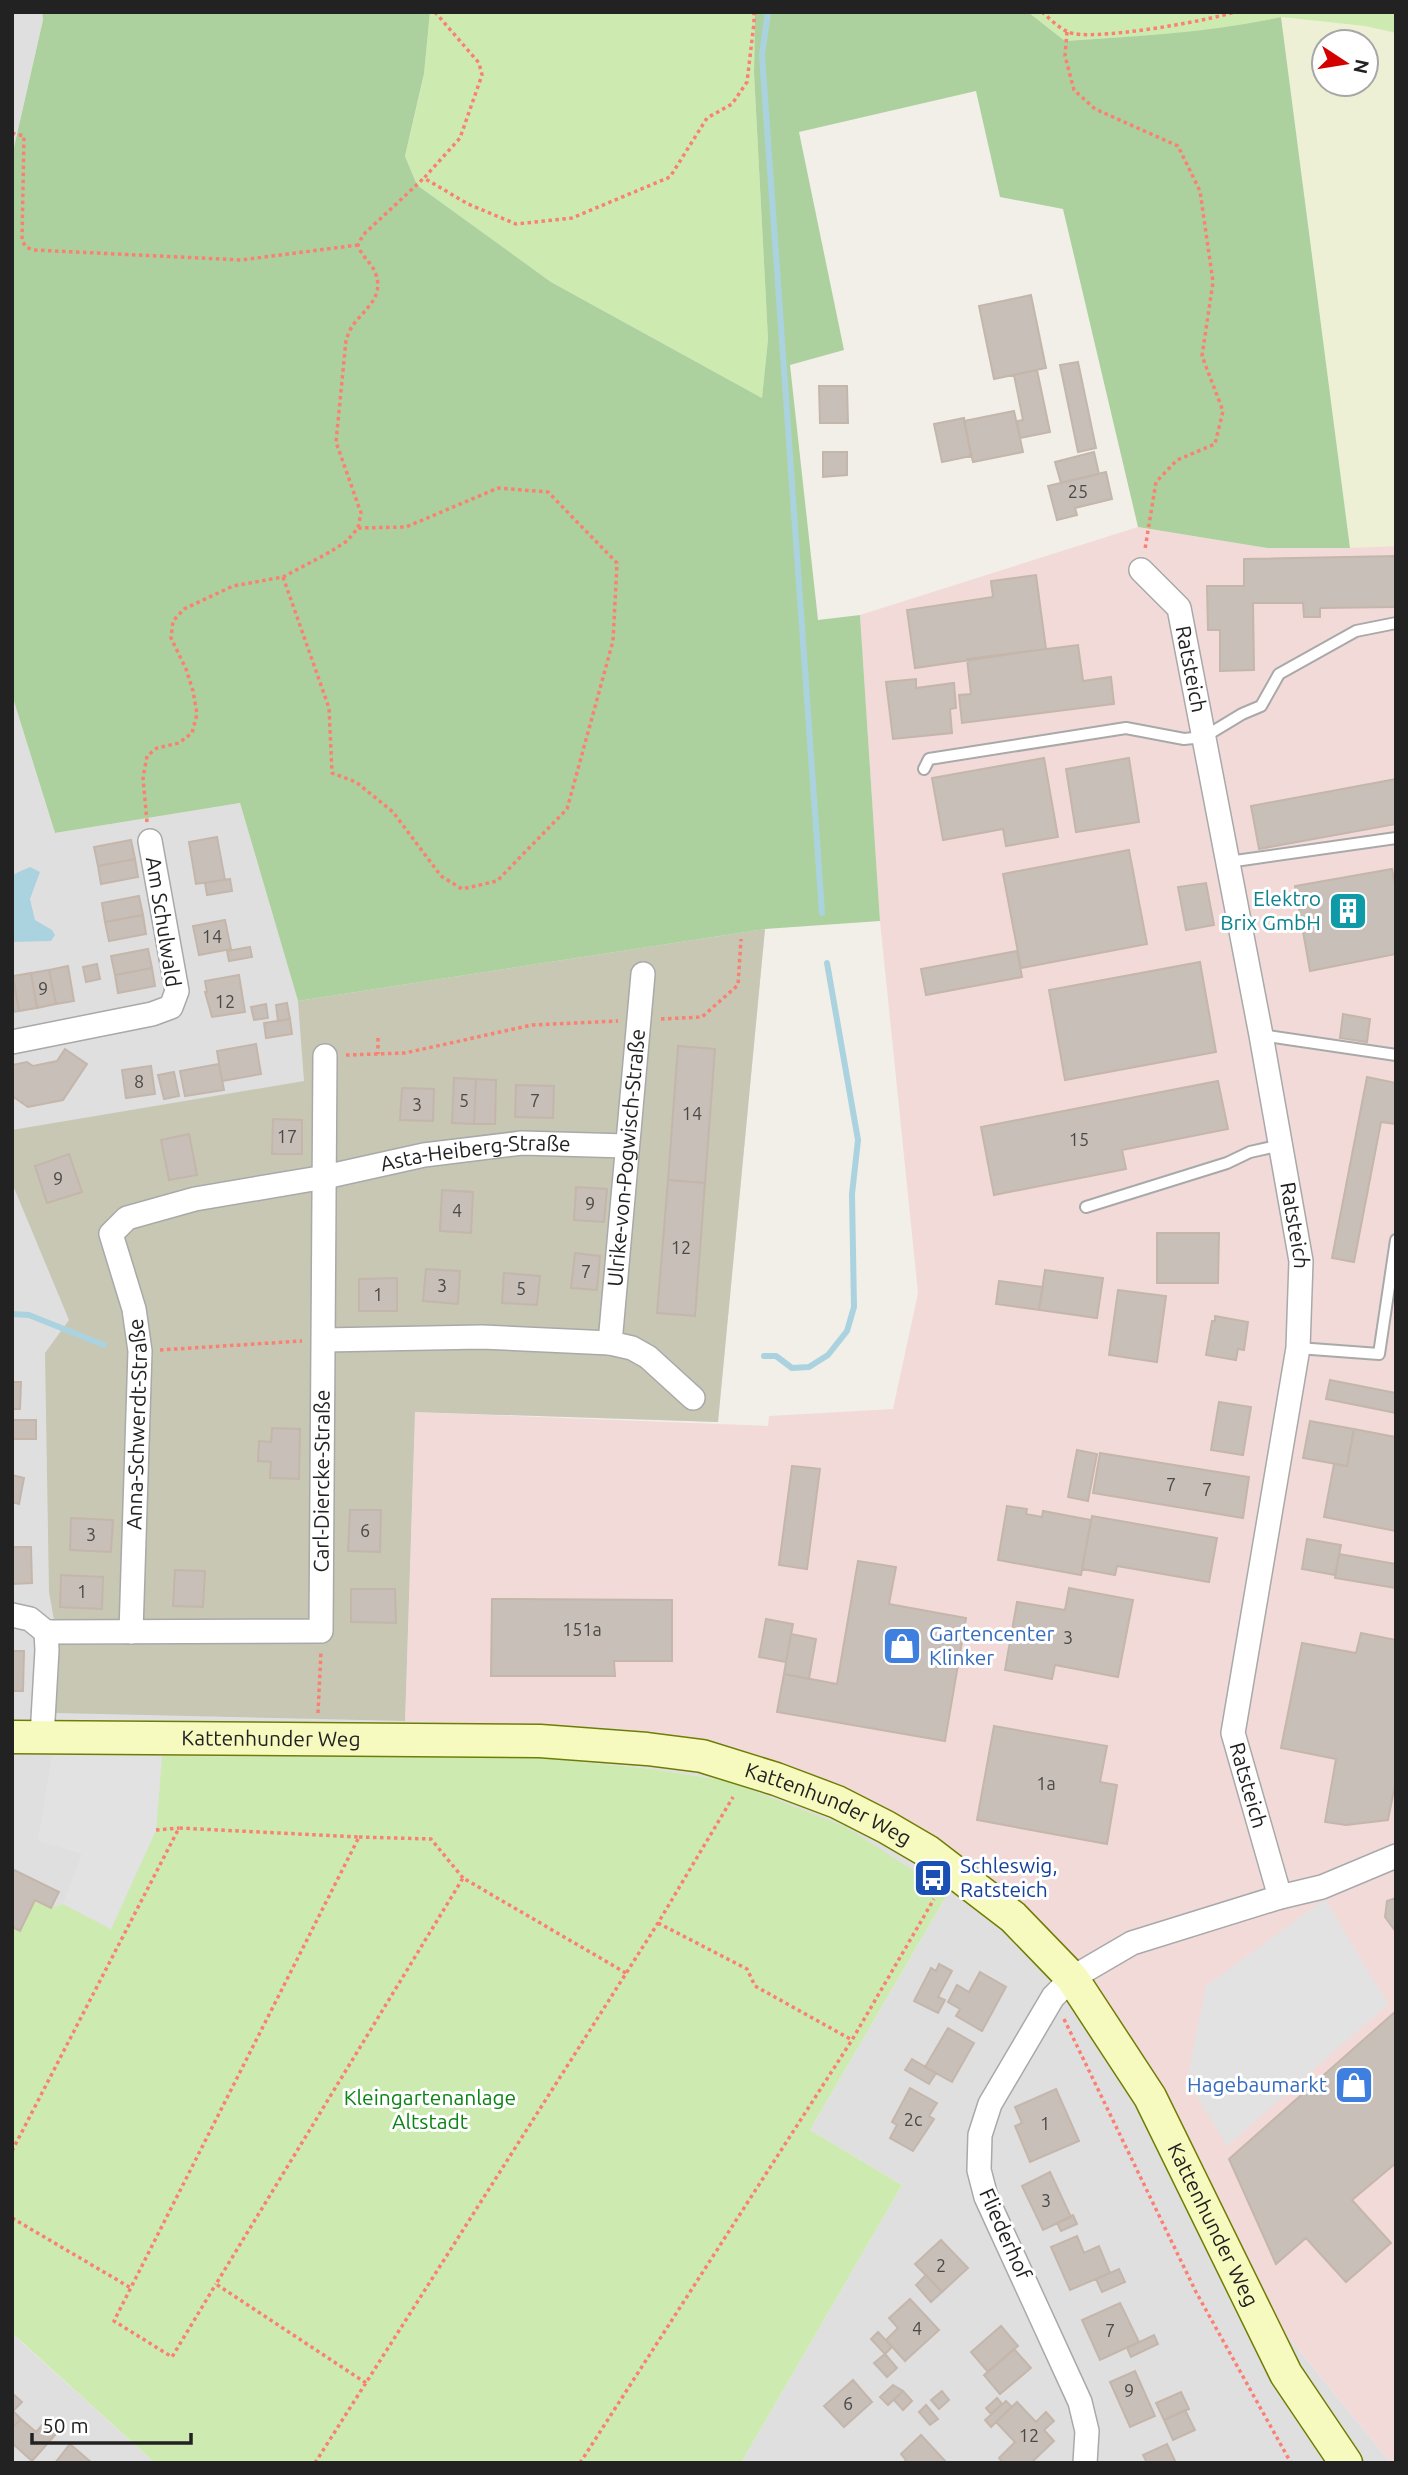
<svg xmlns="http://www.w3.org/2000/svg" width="1408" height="2475" font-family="Ubuntu,sans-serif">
	<rect width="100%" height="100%" fill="#f2efe9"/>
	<path fill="#e0dfdf" d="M12,12H42L43,20L12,156Z
		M12,695L55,833L240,803L298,1001L765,929L718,1422L415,1412L405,1721L615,1728L736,1751L821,1777L909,1821L977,1869L1023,1910L1267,2311L1391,2463H741L902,2185L810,2130L948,1893L729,1781L652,1769L545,1758L111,1929L12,1927Z
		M12,2333L18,2339L155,2463H12Z"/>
	<path fill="#f2dad9" d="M1138,527L1267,548L1396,546V2463H1391L1267,2311L1023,1910L977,1869L909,1821L821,1777L736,1751L615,1728L405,1721L415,1412L768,1426L769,1416L893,1409L918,1293L880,921L860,615Z"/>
	<path fill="#c7c7b4" d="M765,929L718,1422L415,1412L405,1721L55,1713L58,1643L49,1592L45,1353L69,1320L12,1183V1130L304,1081L298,1001Z"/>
	<path fill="#eef0d5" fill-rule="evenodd" d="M1281,17L1365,26L1396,33V546L1350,548ZM1324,42H1366V84H1324Z"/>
	<path fill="#cdebb0" d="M430,12H755L754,73L768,339L762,398L551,282L417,185L405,156L424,75Z
		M1028,12H1396V33L1365,26L1281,17L1233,28L1176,34L1065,41Z
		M162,1756L545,1758L652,1769L729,1781L846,1827L948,1893L810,2130L902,2185L741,2463H155L12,2333V1927L35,1900L51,1908L63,1904L111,1929L156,1830Z"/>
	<path fill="#add19e" d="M42,12H430L424,74L405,156L417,185L551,282L762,398L768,339L754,73L755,12H1028L1065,41C1138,36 1209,33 1281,17L1350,548H1267L1138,527L1063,209L1000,197L976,91L799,132L844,350L790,365L818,620L860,615L880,921L765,929L298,1001L240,803L55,833L12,695V156L43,20Z"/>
	<path fill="#e2e2e2" d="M52,1755L162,1756L156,1830L111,1929L63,1904L82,1854L38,1841Z
		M1325,1899L1388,2004L1227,2146L1187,2080L1206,1986Z"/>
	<path fill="#aad3df" d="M30,867L40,872L30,899L35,920L52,930L55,935L51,941L12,942V875Z"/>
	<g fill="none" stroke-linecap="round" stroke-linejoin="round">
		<path stroke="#aad3df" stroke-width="6" d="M768,12L762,55L822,913
			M12,1314L29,1315L104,1345
			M764,1356H776L792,1368L809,1367L828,1355L847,1331L854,1307L852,1194L858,1140L827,963"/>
	</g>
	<path fill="#c7bfb8" stroke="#c4b6ab" stroke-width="2" d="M1031,295L1046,368L994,379L979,306Z
		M1078,362L1096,448L1078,452L1060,365Z
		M1037,370L1050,432L1020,438L1017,421L1023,420L1014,375Z
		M819,386H847L848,423H820Z
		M1014,411L1023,452L973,462L964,421Z
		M964,418L971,456L942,462L934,424Z
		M823,452H847V475L823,477Z
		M1094,452L1099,474L1061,483L1055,462Z
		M1106,472L1112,499L1075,508L1077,515L1057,520L1048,486Z
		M1396,556V607L1320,608V617H1304L1303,603H1253L1254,670L1220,671V630H1208L1207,586H1244V559Z
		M1036,575L1046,649L915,668L907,610L993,597L991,581Z
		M1078,645L1083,681L1111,677L1114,704L962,723L959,695L971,694L967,659Z
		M916,679V688L954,683L956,708L950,709L952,733L893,739L886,682Z
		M1044,758L1058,837L1006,846L1003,829L943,840L932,778Z
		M1129,758L1139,822L1076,832L1066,769Z
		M1396,779V824L1259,849L1251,806Z
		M217,837L225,880L196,884L189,842Z
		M131,840L135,859L98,866L94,847Z
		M1129,850L1147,944L1021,968L1003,874Z
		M135,859L138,877L101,884L98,866Z
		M1392,869L1396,890V954L1310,971L1295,886Z
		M230,879L232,891L207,895L205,883Z
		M1206,883L1214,925L1186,930L1178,887Z
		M139,896L143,915L105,922L102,903Z
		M143,915L146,934L109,941L105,922Z
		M225,920L231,949L199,955L193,926Z
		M250,947L252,957L229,961L227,951Z
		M148,949L152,968L115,975L111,956Z
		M1017,951L1022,977L926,995L921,969Z
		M1200,962L1216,1052L1065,1080L1049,990Z
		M97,964L100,979L86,982L83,967Z
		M68,966L74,1001L56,1004L49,970Z
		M152,968L155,986L118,993L115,975Z
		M49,970L56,1004L37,1008L31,973Z
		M31,973L37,1008L19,1011L13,976Z
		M239,975L245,1012L212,1017L205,992H207L205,981Z
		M13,976L19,1011L12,1012V977Z
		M287,1003L290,1019L278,1021L276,1005Z
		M266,1004L268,1018L254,1020L251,1007Z
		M1343,1014L1370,1019L1367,1042L1340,1038Z
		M290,1019L292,1034L266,1038L264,1023Z
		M256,1044L261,1074L222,1081L217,1051Z
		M678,1046L715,1049L705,1183L668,1180Z
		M65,1049L87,1064L63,1100L28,1107L12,1096V1065L27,1062L33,1066L57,1061Z
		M219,1064L224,1090L185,1096L180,1071Z
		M151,1066L155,1094L126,1098L122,1070Z
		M174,1072L179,1096L164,1099L158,1075Z
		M1367,1077L1396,1083V1124L1381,1122L1354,1262L1332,1258Z
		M454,1078L476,1079L474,1124L452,1123Z
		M476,1079L496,1080L495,1124H474Z
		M1218,1081L1228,1129L1122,1150L1126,1169L994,1195L981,1127Z
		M516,1085L554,1086L553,1118L515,1117Z
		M402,1088L434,1089L433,1121L400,1120Z
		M273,1119L302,1120V1154H272Z
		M189,1134L197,1175L169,1180L161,1140Z
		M69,1154L82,1192L47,1203L35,1166Z
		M668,1180L705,1183L695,1316L657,1313Z
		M576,1187L607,1189L604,1222L574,1220Z
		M442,1190L473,1192L471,1233L440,1231Z
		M1157,1233H1219L1218,1283H1157Z
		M575,1253L600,1256L597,1290L571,1288Z
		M426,1269L460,1271L458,1304L423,1301Z
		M1045,1270L1103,1278L1097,1318L1039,1310Z
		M504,1273L540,1276L537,1305L502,1303Z
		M397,1278V1311H359V1279Z
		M999,1281L1043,1287L1039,1310L996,1304Z
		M1118,1290L1166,1296L1157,1362L1109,1355Z
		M1215,1316L1248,1322L1244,1350L1238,1349L1236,1360L1206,1355L1212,1321H1215Z
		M1330,1380L1396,1393V1413L1326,1399Z
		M12,1382H21L20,1409H12Z
		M1219,1402L1251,1407L1243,1455L1211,1450Z
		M13,1420H36V1439H13Z
		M1310,1421L1354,1429L1347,1466L1303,1458Z
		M272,1428L300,1429L299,1479L270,1478L271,1462L258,1461L259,1441L271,1442Z
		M1354,1429L1396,1437V1531L1324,1517L1334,1464L1347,1466Z
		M1077,1450L1097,1454L1088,1501L1068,1497Z
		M1100,1453L1249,1477L1243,1518L1093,1493Z
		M792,1466L820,1469L807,1569L779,1565Z
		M12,1475L24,1478L19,1504L12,1502Z
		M1007,1506L1027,1509L1026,1514L1042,1517L1043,1511L1091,1520L1081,1575L998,1560Z
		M350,1510H381L380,1552L348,1551Z
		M1092,1516L1217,1538L1209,1582L1117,1566L1115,1575L1082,1569Z
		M71,1518L113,1520L111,1552L70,1550Z
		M1307,1539L1341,1545L1335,1575L1302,1569Z
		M12,1547H31L32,1583L12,1584Z
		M1339,1554L1396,1564V1588L1335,1578Z
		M858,1561L896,1567L889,1604L966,1618L945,1741L777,1712L784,1674L837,1684Z
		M175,1570L205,1571L203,1607L173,1606Z
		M61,1575L103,1577L102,1609L60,1607Z
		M1069,1588L1133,1600L1118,1677L1055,1665L1052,1679L1005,1670L1017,1602L1065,1610Z
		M351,1589H395L396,1623L351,1622Z
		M492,1599L672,1600V1661H614L615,1676H491Z
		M766,1619L793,1624L786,1662L759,1657Z
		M1361,1633L1396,1640V1780L1388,1820L1346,1825L1325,1822L1336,1759L1281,1748L1302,1643L1356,1653Z
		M791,1634L816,1639L809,1679L784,1674Z
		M12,1651H24L23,1691H12Z
		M994,1726L1107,1746L1100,1782L1117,1785L1107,1844L977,1820Z
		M12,1869L59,1892L51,1908L35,1900L20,1931L12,1927Z
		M1396,1898V1932L1385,1917L1387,1901Z
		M939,1964L952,1971L938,1997L945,2000L938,2013L914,2001L931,1968L936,1971Z
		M980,1972L1006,1987L982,2031L956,2016L960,2009L948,2002L957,1985L969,1992Z
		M1396,2011V2163L1352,2200L1391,2243L1346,2282L1306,2238L1276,2264L1229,2159Z
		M948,2028L974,2043L952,2082L925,2067Z
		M912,2059L936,2073L929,2084L905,2070Z
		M910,2088L937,2103L929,2116L934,2119L913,2151L890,2138L897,2125L892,2122Z
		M1056,2089L1079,2141L1030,2162L1015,2126L1022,2123L1015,2107Z
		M1050,2172L1071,2217L1043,2230L1022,2186Z
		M1073,2215L1077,2224L1061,2231L1057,2223Z
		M1077,2236L1084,2253L1099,2246L1110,2273L1070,2290L1051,2247Z
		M941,2240L968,2268L942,2292L915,2264Z
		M1119,2269L1125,2282L1102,2292L1096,2279Z
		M926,2275L942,2292L931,2302L916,2285Z
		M910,2299L939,2330L905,2361L886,2340L898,2328L889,2318Z
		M1120,2303L1139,2342L1100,2360L1082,2320Z
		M1001,2326L1018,2346L988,2372L971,2352Z
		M878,2332L892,2347L885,2354L871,2339Z
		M1154,2335L1158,2344L1131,2357L1127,2348Z
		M1014,2349L1031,2368L1000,2394L984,2375Z
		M885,2354L897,2368L887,2377L874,2363Z
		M1135,2371L1155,2416L1130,2427L1110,2382Z
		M853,2380L872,2402L844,2427L824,2406Z
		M893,2385L903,2391L888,2405L880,2397Z
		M903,2391L912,2401L903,2410L894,2400Z
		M942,2391L949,2400L939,2409L931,2400Z
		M1181,2392L1189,2409L1164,2420L1156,2403Z
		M12,2393L22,2402L13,2411L21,2419L12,2428Z
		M997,2398L1002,2404L991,2414L986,2408Z
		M1006,2401L1012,2407L991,2427L985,2420Z
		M1017,2402L1036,2422L1046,2412L1054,2421L1044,2430L1054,2441L1031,2463H1003L999,2458L1015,2442L996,2422Z
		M926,2405L938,2419L930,2425L919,2412Z
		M1185,2410L1195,2430L1173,2440L1164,2420Z
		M21,2419L36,2432L45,2422L56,2434L32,2461L12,2443V2428Z
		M921,2435L947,2463H903L906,2460L901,2454Z
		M70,2444L92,2463H55Z
		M1167,2444L1176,2463H1147L1143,2455Z"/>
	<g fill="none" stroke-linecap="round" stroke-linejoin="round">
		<g stroke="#a9a9a9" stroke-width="14">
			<path id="lane" d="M924,769L929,759L1126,728L1184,739L1204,737L1242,714L1261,706L1279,674L1356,631L1396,623
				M1228,862L1396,838
				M1261,1035L1396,1055
				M1086,1207L1227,1163L1250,1152L1281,1145
				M1298,1348L1379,1354L1396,1240"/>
		</g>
		<g stroke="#a9a9a9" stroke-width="26">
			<g id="street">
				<path id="s1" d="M1141,570L1179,608L1261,1035L1301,1261L1298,1348L1233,1733L1280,1897"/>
				<path d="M12,1042L152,1014L171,1007L177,991L150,841"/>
				<path d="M324,1340L482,1337L610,1343L632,1348L648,1357L693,1398"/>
				<path id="s2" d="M610,1343L643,974"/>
				<path d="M12,1615L30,1619L46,1632L47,1650L42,1737"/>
				<path id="s3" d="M46,1632L321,1631L325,1056"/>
				<path id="s4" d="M131,1632L140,1351L134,1309L111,1234L127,1218L195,1199L325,1177L424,1155L522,1143L627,1146"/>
				<path d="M1085,2463L1087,2431L1080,2402L986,2197L979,2170L980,2135L990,2104L1053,1997L1072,1978L1132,1943L1280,1897L1322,1887L1396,1856"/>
			</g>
		</g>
		<g stroke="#707d05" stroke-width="35">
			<g id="secondary">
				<path id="s5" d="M12,1737L540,1741L647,1749L702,1756L776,1779L837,1802L886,1827L927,1851L1013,1917L1072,1978L1150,2097L1286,2374L1346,2463"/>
			</g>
		</g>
		<path stroke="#fa8072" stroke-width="3.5" stroke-dasharray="3.5 3.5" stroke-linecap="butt" d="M435,12L479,63L482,75L460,138L424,178L468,204L516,224L572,218L670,177L707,118L732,104L747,82L754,23V12
			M1042,12C1050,19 1059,28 1068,32C1089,42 1208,21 1234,12
			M1067,32L1065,56L1074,90L1095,109L1178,146L1200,191L1213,282L1202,356L1223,411L1215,444L1177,460L1156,482L1145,549
			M12,133L24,136L22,240L26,247L34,250L241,260L358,245
			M283,577L329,708L332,773L356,782L393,812L441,876L462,889L497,881L567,809L613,641L617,563L548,492L498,488L406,527L358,528
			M147,822L143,778L147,756L157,748L179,743L192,733L197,714L193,691L186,669L171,638L173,621L184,609L233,586L283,577L330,552L347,541L358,528L361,513L336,442L346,340C348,335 350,329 353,325C366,308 385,296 375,272C371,262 361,256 358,245L363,235L424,178
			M661,1019L702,1017L738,985L741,939
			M378,1038V1054
			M346,1055L405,1053L532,1025L618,1021
			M160,1350L302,1341
			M318,1713L321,1651
			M156,1830L179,1828
			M359,1837L431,1839L463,1878
			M658,1923L747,1969L755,1986L852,2040
			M1064,2019L1196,2292L1291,2463
			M12,2151L179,1828L359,1837L114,2321L172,2357L216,2284
			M12,2218L131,2288
			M366,2383L216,2284L463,1878L626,1973
			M315,2463L658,1923L733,1797
			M580,2463L852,2040L934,1899"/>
		<use href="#lane" stroke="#fff" stroke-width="10"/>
		<use href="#street" stroke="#fff" stroke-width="23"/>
		<use href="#secondary" stroke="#f7fabf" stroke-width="32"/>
	</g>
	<defs>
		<g id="building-square" transform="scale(2.0125)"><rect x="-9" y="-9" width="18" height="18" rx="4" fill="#0f9aa8" stroke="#fff"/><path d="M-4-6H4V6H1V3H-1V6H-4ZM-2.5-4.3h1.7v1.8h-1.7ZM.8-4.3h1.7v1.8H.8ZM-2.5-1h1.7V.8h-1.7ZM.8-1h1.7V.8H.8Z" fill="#fff"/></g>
		<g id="shop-square" transform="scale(2.0125)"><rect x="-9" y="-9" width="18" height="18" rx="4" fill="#3f7fe0" stroke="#fff"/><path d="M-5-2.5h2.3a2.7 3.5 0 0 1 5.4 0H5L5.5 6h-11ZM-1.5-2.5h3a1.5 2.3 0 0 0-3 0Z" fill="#fff"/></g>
		<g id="bus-square" transform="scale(2.0125)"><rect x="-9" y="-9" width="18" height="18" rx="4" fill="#1a4fb4" stroke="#fff"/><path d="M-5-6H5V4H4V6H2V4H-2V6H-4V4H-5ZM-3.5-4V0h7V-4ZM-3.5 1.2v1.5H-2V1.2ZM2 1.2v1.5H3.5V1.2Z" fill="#fff"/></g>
	</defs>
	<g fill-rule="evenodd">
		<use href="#building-square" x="1348" y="911"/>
		<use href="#shop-square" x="902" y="1646"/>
		<use href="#bus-square" x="933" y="1878"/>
		<use href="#shop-square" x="1354" y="2085"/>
	</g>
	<g text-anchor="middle" stroke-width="6" stroke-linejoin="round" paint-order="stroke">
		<g font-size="18" fill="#4b4948">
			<text x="1078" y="498">25</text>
			<text x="212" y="943">14</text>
			<text x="43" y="995">9</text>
			<text x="225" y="1008">12</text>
			<text x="139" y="1088">8</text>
			<text x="464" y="1107">5</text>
			<text x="535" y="1107">7</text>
			<text x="417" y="1111">3</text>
			<text x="692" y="1120">14</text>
			<text x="287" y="1143">17</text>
			<text x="1079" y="1146">15</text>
			<text x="58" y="1185">9</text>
			<text x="590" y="1210">9</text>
			<text x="457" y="1217">4</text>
			<text x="681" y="1254">12</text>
			<text x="586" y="1278">7</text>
			<text x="442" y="1292">3</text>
			<text x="521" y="1295">5</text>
			<text x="378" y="1301">1</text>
			<text x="1171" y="1491">7</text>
			<text x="1207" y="1496">7</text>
			<text x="365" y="1537">6</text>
			<text x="91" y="1541">3</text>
			<text x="82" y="1598">1</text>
			<text x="582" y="1636">151a</text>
			<text x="1068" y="1644">3</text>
			<text x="1046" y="1790">1a</text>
			<text x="913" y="2126">2c</text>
			<text x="1045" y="2130">1</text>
			<text x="1046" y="2207">3</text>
			<text x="941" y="2272">2</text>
			<text x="917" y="2335">4</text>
			<text x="1110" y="2337">7</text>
			<text x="1129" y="2397">9</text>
			<text x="848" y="2410">6</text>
			<text x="1029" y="2442">12</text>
		</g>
		<g font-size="21" fill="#222" stroke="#fff">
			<text dy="7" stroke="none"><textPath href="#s1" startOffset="116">Ratsteich</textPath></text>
			<text transform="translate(163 922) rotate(81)" y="7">Am Schulwald</text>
			<text dy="7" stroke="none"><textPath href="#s4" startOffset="780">Asta-Heiberg-Straße</textPath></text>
			<text dy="7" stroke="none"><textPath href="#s2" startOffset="186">Ulrike-von-Pogwisch-Straße</textPath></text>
			<text dy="7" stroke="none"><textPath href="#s1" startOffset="682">Ratsteich</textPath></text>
			<text dy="7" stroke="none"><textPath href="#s4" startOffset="208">Anna-Schwerdt-Straße</textPath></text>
			<text dy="7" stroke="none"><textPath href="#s3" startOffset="425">Carl-Diercke-Straße</textPath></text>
			<text dy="7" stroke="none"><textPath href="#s5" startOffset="259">Kattenhunder Weg</textPath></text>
			<text dy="7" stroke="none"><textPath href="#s1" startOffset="1250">Ratsteich</textPath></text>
			<text dy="7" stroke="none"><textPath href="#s5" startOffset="826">Kattenhunder Weg</textPath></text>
			<text dy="7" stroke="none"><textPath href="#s5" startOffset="1414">Kattenhunder Weg</textPath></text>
			<text transform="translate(1005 2234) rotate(66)" y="7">Fliederhof</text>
		</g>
		<g font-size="21" fill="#0d838f" stroke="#fff" text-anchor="end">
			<text x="1321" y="906">Elektro<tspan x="1321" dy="24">Brix GmbH</tspan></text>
		</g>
		<g font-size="21" fill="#366cbe" stroke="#fff" text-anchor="start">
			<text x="929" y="1641">Gartencenter<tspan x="929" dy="24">Klinker</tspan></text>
			<text x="1327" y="2092" text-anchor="end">Hagebaumarkt</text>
		</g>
		<g font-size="21" fill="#164399" stroke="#fff" text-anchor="start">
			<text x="960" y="1873">Schleswig,<tspan x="960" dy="24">Ratsteich</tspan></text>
		</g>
		<g font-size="21" fill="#0c8416" stroke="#fff">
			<text x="430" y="2105">Kleingartenanlage<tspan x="430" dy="24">Altstadt</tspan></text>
		</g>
	</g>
	<rect width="1408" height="2475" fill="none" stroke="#222222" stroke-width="28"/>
	<g transform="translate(1345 63) rotate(102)"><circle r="33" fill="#ffffff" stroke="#a7a7a7" stroke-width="2"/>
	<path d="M0-5L12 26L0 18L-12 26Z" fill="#d40000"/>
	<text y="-10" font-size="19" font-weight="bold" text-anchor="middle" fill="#222222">N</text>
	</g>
	<path d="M32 2433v10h159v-10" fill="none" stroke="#222222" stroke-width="3.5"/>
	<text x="42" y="2433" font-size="21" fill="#222222" stroke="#ffffff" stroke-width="5" paint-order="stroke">50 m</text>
</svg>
